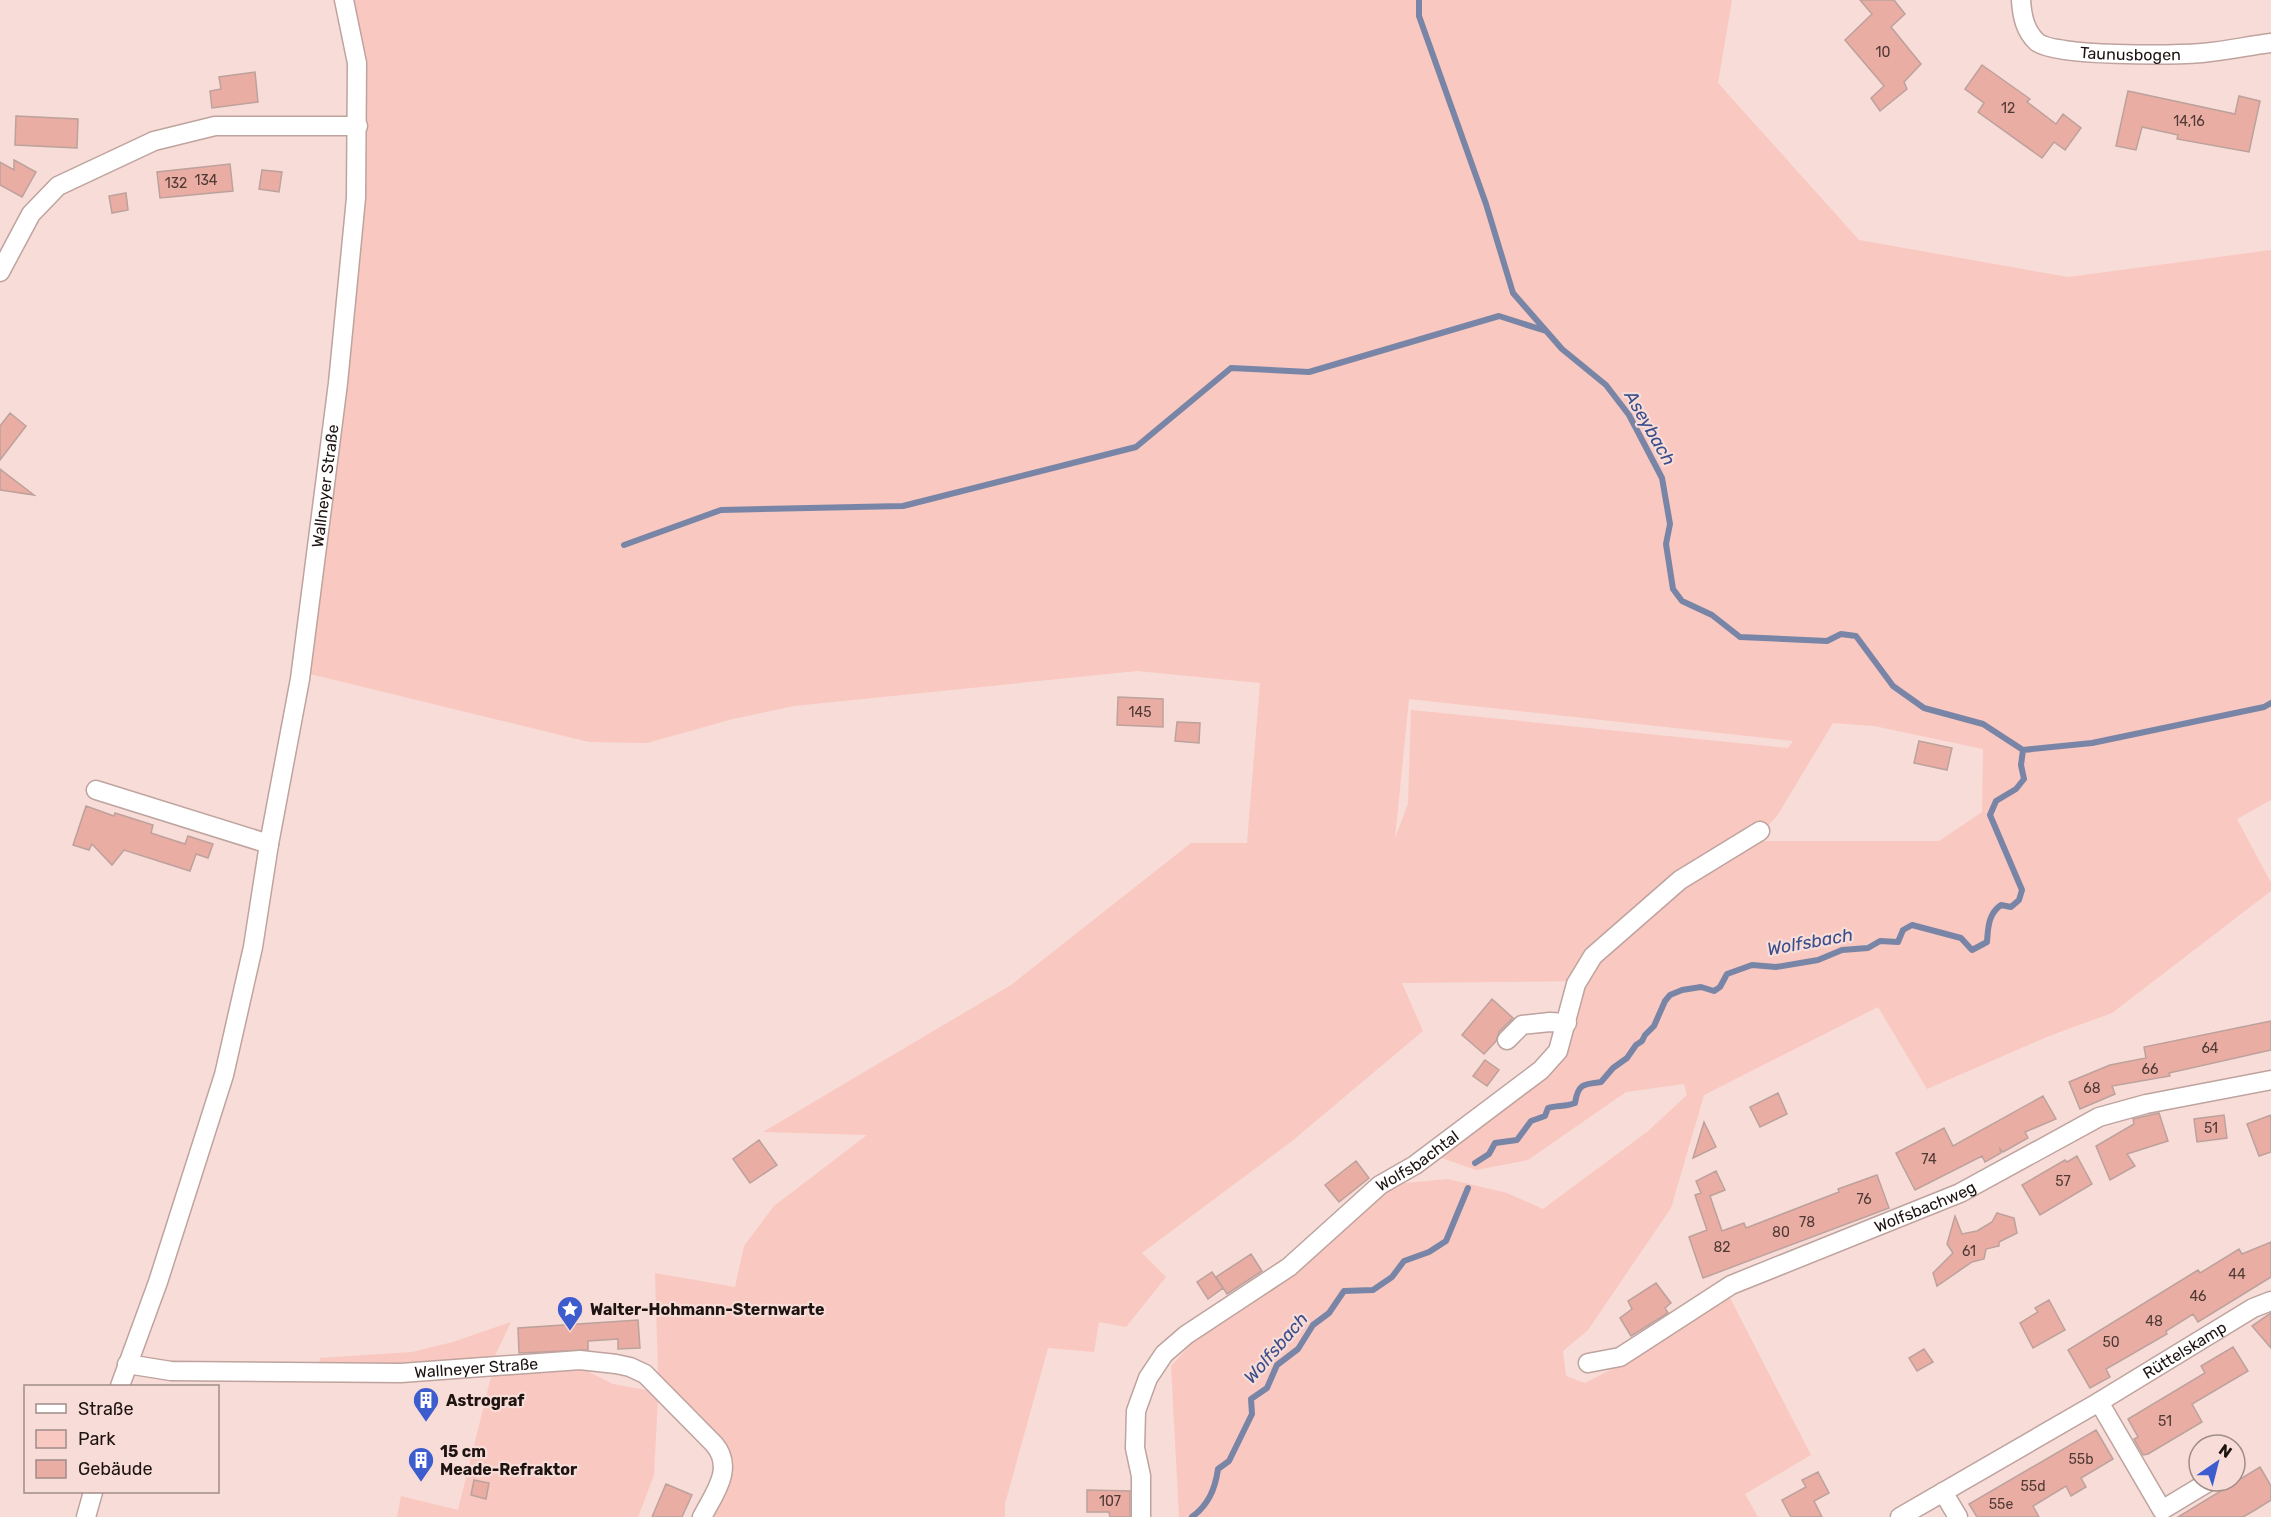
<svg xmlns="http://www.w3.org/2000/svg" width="2271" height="1517" font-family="Rubik,sans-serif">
	<rect width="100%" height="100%" fill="#f8dcd7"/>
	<path fill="#f9c8c0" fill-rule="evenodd" d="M350,0H1732L1718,83L1859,240L2068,277L2271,250V800L2237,819L2271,883V891L2112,1013L2049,1036L1927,1089L1878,1007L1704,1095L1671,1208L1588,1330L1563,1351L1566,1376L1585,1383L1647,1351L1729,1296L1811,1455L1745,1494L1758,1517H1179L1171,1366L1203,1331L1290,1277L1395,1184L1448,1179L1507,1193L1543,1209L1647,1132L1687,1095L1684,1084L1626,1092L1528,1160L1476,1170L1439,1157L1554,1071L1585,981L1402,983L1423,1031L1292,1141L1142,1253L1166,1277L1126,1327L1099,1322L1094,1352L1048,1348L1005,1504V1517H707L731,1463L662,1386L658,1372L655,1273L735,1287L744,1246L774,1206L867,1135L763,1132L1011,985L1191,843H1247L1260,683L1137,671L794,706L733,719L647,743L589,742L310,674L366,183L365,78ZM1409,699L1793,741L1788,748L1411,710L1408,804L1395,838ZM1833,723L1874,726L1983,749L1982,812L1939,841H1754L1777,816Z
		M511,1322L492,1362L319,1365L320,1358L412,1352L453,1342Z
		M577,1366L613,1384L646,1390L658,1397L654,1475L638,1517H397L401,1496L458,1510L492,1373Z"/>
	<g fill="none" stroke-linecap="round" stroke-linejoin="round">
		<path stroke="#7985a6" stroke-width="6" d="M1419,0V16L1486,204L1513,293L1562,349L1606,385L1629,415L1662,478L1670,524L1666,544L1673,589L1682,601L1712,615L1740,637L1827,641L1841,634L1856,636L1893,686L1924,708L1983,724L2023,750
			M624,545L721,510L903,506L1136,447L1231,368L1309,372L1499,316L1546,331
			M2023,750L2092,743L2264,707L2271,703
			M1475,1163L1489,1154L1495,1143L1517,1140L1531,1121L1545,1116L1548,1108C1557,1105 1565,1107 1575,1103C1578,1084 1583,1084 1601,1082L1613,1068L1627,1058L1636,1045L1642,1041L1645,1035L1654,1026L1665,1001L1670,995L1682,990L1701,987L1714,991L1720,987L1727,974L1752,965L1776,967L1818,960L1842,950L1868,948L1880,941L1898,942L1903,930L1912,925L1961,938L1972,950L1987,942C1988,928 1988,914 2001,905L2011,907L2019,900L2022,890L1990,815L1996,801L2016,789L2024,779L2021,765L2023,750
			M1192,1517C1208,1505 1215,1490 1218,1469L1229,1461L1252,1414L1251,1399L1267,1388L1277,1365L1298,1349L1313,1325L1329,1313L1344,1291L1373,1290L1392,1277L1404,1261L1429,1252L1446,1241L1468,1188"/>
	</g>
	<path fill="#eaada3" stroke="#bca19c" stroke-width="1.5" d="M1860,0H1894L1905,14L1891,27L1921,64L1904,82L1907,89L1880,111L1871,98L1884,86L1845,40L1872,14Z
		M1982,65L2030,99L2027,102L2056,124L2063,114L2081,128L2065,150L2054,142L2042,158L1978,112L1984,103L1965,89Z
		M255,72L258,102L212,108L210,91L221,89L219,77Z
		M2128,91L2235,114L2239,96L2260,101L2249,152L2177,139L2178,135L2142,127L2136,150L2116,146Z
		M16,116L78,119L77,148L15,145Z
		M14,160L36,172L22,197L0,185V162L14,170Z
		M230,164L233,191L160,198L157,172Z
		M262,170L282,172L279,192L259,189Z
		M126,193L128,210L112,213L109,196Z
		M10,413L26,426L0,460V426Z
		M0,469L34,495L0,490Z
		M1118,697L1163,699V727L1117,725Z
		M1177,722L1200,723L1199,743L1175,741Z
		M1919,741L1952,748L1947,770L1914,763Z
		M86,806L114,816L115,813L153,825L151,833L185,844L188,836L213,844L208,858L196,854L190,871L124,850L112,865L92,844L89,850L73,845Z
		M1492,999L1513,1018L1499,1032L1496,1041L1484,1054L1462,1035Z
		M2271,1021V1050L2169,1073L2170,1076L2112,1086L2115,1094L2080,1109L2069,1082L2110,1065L2146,1058L2144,1047Z
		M1485,1060L1499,1070L1487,1086L1473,1076Z
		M1778,1093L1787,1114L1760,1127L1750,1107Z
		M2043,1096L2056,1119L2025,1132L2028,1138L2003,1152L2000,1149L2001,1153L1985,1162L1982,1156L1915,1190L1896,1153L1944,1128L1953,1146Z
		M2159,1113L2168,1141L2127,1154L2135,1166L2110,1180L2096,1146L2134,1124L2133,1119Z
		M2224,1115L2227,1138L2197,1142L2194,1119Z
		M2271,1115V1152L2259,1156L2247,1124Z
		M1704,1122L1716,1147L1693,1158Z
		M759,1140L777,1165L750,1183L733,1159Z
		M2077,1156L2092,1184L2040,1215L2022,1185L2065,1160L2067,1162Z
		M1356,1161L1369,1178L1339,1202L1325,1185Z
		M1716,1171L1725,1190L1710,1196L1722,1231L1744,1223L1746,1228L1839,1192L1838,1189L1877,1175L1889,1208L1703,1278L1689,1237L1707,1230L1695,1195L1701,1193L1696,1181Z
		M1997,1213L2014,1218L2017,1233L1999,1242V1246L1986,1249L1984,1259L1972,1262L1937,1286L1933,1273L1953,1253L1947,1244L1955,1216L1962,1234L1977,1231L1992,1222Z
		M2271,1242V1277L2198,1322L2193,1314L2166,1331L2167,1334L2106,1369L2110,1377L2090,1388L2068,1350L2198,1270L2200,1273L2239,1249L2242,1254Z
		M1251,1254L1262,1271L1227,1294L1216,1277Z
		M1212,1272L1223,1288L1208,1299L1197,1282Z
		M1656,1283L1671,1303L1665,1308L1668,1313L1631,1336L1620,1318L1632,1309L1628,1301Z
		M2049,1300L2065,1330L2033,1348L2020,1323L2038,1312L2035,1308Z
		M2271,1313V1348L2252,1326Z
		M638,1320L640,1348L618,1349V1339L588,1341V1350L519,1353L518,1328Z
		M2233,1347L2248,1371L2192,1404L2202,1422L2148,1454L2143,1455L2134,1439L2138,1437L2128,1419L2205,1373L2201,1366Z
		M1924,1349L1933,1362L1917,1371L1909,1358Z
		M2096,1430L2113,1459L2081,1478L2086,1487L2071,1496L2066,1486L2033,1506L2039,1517H1977L1969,1504Z
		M2260,1467L2271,1486V1500L2255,1510L2243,1517H2178Z
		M1818,1472L1829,1493L1814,1501L1822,1517H1791L1782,1500L1806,1487L1802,1480Z
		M474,1480L489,1483L486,1499L471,1495Z
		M666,1484L692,1495L682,1517H652Z
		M1087,1490L1130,1491V1517H1110L1109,1512H1087Z"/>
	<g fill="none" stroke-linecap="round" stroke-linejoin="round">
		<g stroke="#bea39e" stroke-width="21">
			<g id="minor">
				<path id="s1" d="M2021,0C2022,16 2025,31 2037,42C2055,57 2175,55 2202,53C2225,51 2248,46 2271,43"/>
				<path d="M0,272L31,214L58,186L154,141L215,126H358"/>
				<path d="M96,790L269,844"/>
				<path d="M1507,1040L1522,1025L1550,1022L1567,1023"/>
				<path id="s2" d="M1588,1363L1620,1357L1731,1285L1960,1193L2099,1117L2146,1104L2271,1080"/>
				<path id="s3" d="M127,1364L171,1371L401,1373L580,1360L616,1364L630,1367L645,1374L714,1444C735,1468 714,1494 702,1517"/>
				<path id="s4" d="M120,1386L158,1282L224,1075L253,947L269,844L300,679L338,383L356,198L357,63L344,0"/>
				<path d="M2099,1402L2162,1510L2210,1481"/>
				<path d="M1943,1492L1958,1517"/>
				<path d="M86,1517L93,1492"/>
				<path id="s5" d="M1141,1517V1476L1135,1448L1136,1411L1148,1378L1164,1354L1186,1335L1289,1267L1380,1185L1415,1165L1541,1070L1558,1051L1576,984L1593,956L1680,880L1760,831"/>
				<path id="s6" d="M1900,1517L2099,1402L2253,1308L2271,1301"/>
			</g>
		</g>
		<use href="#minor" stroke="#fff" stroke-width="18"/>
	</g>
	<defs>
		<g id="sight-pin" transform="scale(1.35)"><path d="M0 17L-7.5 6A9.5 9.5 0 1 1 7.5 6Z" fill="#3d5cce" stroke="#f8dcd7"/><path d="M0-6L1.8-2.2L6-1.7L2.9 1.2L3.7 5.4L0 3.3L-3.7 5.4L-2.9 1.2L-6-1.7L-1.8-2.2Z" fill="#fff"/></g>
		<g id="building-pin" transform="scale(1.35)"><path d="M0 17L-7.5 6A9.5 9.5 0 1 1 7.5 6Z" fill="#3d5cce" stroke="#f8dcd7"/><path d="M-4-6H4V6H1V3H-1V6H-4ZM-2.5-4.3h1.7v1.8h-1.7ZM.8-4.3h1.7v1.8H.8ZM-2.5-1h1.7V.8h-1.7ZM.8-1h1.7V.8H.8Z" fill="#fff"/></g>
	</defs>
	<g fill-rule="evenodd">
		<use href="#sight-pin" x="570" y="1309"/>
		<use href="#building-pin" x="426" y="1400"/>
		<use href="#building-pin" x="421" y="1460"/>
	</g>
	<g text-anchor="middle" stroke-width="4.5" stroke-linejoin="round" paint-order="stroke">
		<g font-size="14" fill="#503a36">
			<text x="1883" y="57">10</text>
			<text x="2008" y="113">12</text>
			<text x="2189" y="126">14,16</text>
			<text x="206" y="185">134</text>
			<text x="176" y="188">132</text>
			<text x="1140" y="717">145</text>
			<text x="2210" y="1053">64</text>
			<text x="2150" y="1074">66</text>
			<text x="2092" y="1093">68</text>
			<text x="2211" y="1133">51</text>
			<text x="1929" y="1164">74</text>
			<text x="2063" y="1186">57</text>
			<text x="1864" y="1204">76</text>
			<text x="1807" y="1227">78</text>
			<text x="1781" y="1237">80</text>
			<text x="1722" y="1252">82</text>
			<text x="1969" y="1256">61</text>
			<text x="2237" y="1279">44</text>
			<text x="2198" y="1301">46</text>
			<text x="2154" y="1326">48</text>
			<text x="2111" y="1347">50</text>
			<text x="2165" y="1426">51</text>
			<text x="2081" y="1464">55b</text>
			<text x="2033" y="1491">55d</text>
			<text x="1110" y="1506">107</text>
			<text x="2001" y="1509">55e</text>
		</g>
		<g font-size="16" fill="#1d1412" stroke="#f8dcd7">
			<text dy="6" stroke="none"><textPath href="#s1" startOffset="141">Taunusbogen</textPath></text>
			<text dy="6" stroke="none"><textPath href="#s4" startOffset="926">Wallneyer Straße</textPath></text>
			<text dy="6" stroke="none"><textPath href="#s5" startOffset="490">Wolfsbachtal</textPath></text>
			<text dy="6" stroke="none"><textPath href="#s2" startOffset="374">Wolfsbachweg</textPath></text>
			<text dy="6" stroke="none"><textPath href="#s6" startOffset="330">Rüttelskamp</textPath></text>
			<text dy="6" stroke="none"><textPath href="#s3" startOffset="350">Wallneyer Straße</textPath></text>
		</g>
		<g font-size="16" font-weight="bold" fill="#1d1412" stroke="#f8dcd7" text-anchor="start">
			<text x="590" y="1315">Walter-Hohmann-Sternwarte</text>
			<text x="446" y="1406">Astrograf</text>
			<text x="440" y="1457">15 cm<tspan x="440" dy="18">Meade-Refraktor</tspan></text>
		</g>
		<g font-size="18" font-style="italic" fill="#3a4e8c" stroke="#f8dcd7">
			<text transform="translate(1650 428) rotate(60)" y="6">Aseybach</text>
			<text transform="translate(1810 942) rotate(-10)" y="6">Wolfsbach</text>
			<text transform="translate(1276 1348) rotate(-49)" y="6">Wolfsbach</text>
		</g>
	</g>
	<rect x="24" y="1385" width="195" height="108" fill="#f8dcd7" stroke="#a08c88" stroke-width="1.5"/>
	<rect x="36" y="1404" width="30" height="9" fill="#ffffff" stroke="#a08c88" stroke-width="1.5"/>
	<text x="78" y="1415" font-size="18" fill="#1d1412">Straße</text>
	<rect x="36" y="1430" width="30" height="18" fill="#f9c8c0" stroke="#a08c88" stroke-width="1.5"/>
	<text x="78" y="1445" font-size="18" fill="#1d1412">Park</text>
	<rect x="36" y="1460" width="30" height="18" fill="#eaada3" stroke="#a08c88" stroke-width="1.5"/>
	<text x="78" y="1475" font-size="18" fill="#1d1412">Gebäude</text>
	<g transform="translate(2217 1463) rotate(35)"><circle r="28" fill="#f8dcd7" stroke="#a08c88" stroke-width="1.5"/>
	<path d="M0-4.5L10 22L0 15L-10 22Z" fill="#3d5cce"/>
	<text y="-9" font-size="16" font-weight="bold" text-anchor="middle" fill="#1d1412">N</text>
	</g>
</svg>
